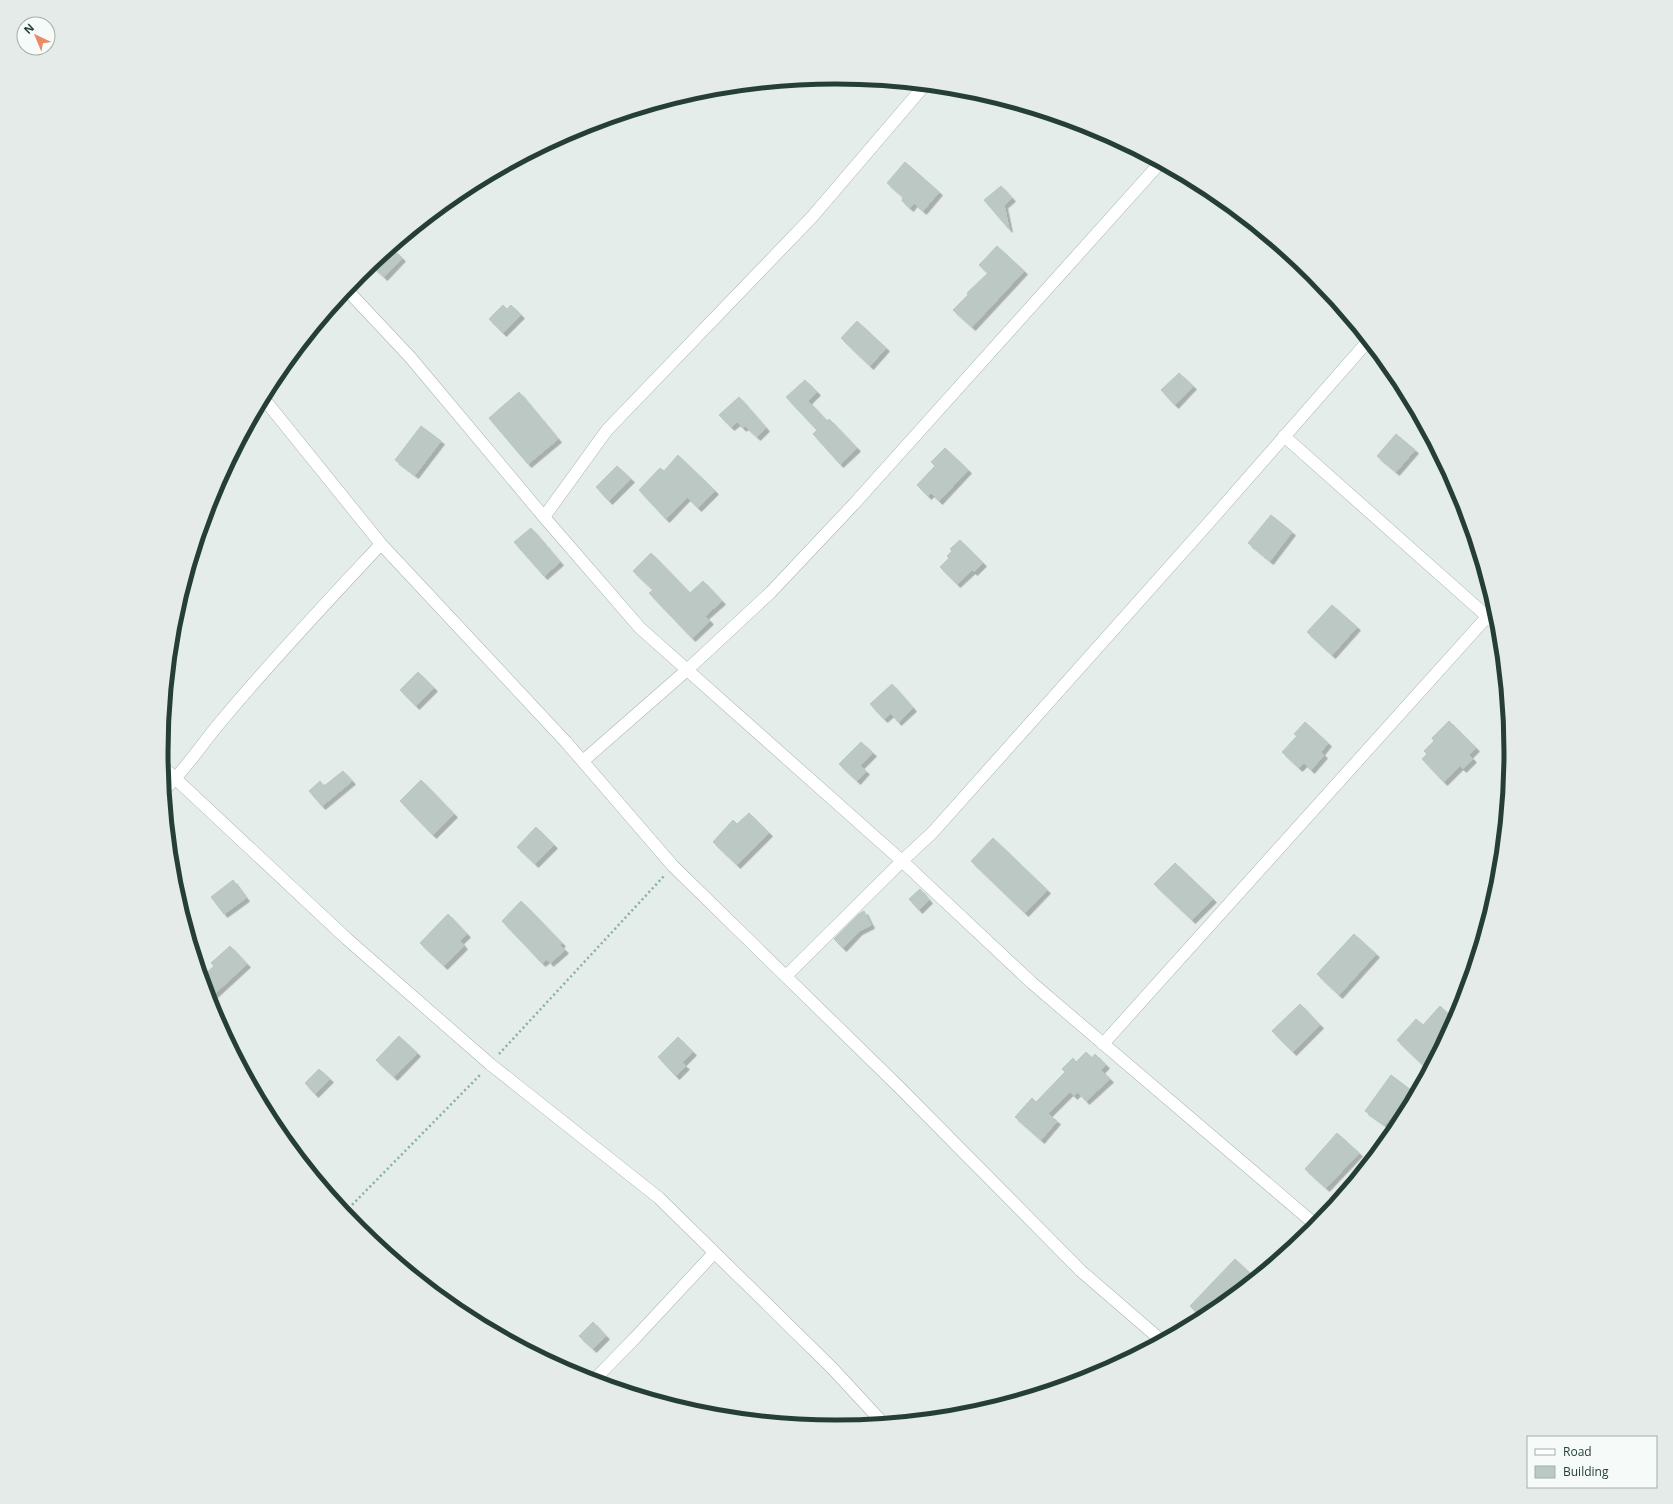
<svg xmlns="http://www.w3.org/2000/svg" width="1673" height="1504" font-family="'Open Sans',sans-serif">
	<defs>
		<filter id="shadow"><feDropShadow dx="3.5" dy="3.5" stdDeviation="0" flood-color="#0004"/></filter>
	</defs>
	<rect width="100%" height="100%" fill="#e5edea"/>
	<path fill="#bbc8c3" stroke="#b8c7c1" filter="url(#shadow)" d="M905,162L939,192L923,211L914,203L910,208L902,201L903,197L887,183Z
		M1001,186L1012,198L1004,205L1009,229L984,200Z
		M997,246L1024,271L972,327L953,310L968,295L967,293L988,273L979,265Z
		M391,248L402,258L384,277L371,265Z
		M503,305L507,309L511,305L521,315L503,333L489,319Z
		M857,321L886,348L870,366L841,338Z
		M1179,373L1193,386L1175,405L1161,390Z
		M805,380L817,392L808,401L827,421L829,419L857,448L840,464L813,434L817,430L786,397Z
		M519,392L558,439L528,464L489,418Z
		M739,397L766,428L757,437L745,426L743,428L737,422L731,427L719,415Z
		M421,426L441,441L415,475L395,460Z
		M1396,434L1415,450L1396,472L1377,456Z
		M945,448L968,470L939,501L931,493L928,496L917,485L935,466L931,462Z
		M678,455L715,491L698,508L687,497L666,519L639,490L660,468L664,471Z
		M617,466L631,479L609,501L596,487Z
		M1271,515L1292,532L1270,561L1248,543Z
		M531,528L560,562L544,576L514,542Z
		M960,540L983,563L974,572L972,570L957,584L940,567L949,558L947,556L952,551L950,549Z
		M651,553L690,593L703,581L722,601L705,616L710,621L692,638L649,593L653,590L633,571Z
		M1332,605L1357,627L1332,655L1307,632Z
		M418,672L434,688L416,706L400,690Z
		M892,684L913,708L898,722L891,713L884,719L870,704Z
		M1449,721L1476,748L1469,755L1473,759L1463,769L1460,766L1444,782L1422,759L1427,754L1424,751L1434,741L1432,738Z
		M1305,722L1328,743L1321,752L1324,755L1311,770L1304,763L1299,768L1282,752L1297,736L1294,734Z
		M861,742L873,753L860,766L866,771L857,781L839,764Z
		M343,771L352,781L322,806L309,791L320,781L324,786Z
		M421,780L454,814L433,835L400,801Z
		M749,813L769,833L737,865L713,842L733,820L737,824Z
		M536,827L554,845L535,864L517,847Z
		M993,838L1047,890L1025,913L971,861Z
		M1175,863L1213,899L1192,920L1154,884Z
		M233,880L246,898L224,914L211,897Z
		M920,889L929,900L919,910L909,899Z
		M521,901L562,943L560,945L565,950L550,963L547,959L542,963L502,921Z
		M864,911L871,925L859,931L843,948L834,939L859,914Z
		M448,914L467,934L460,941L464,946L444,966L420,943Z
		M1354,934L1376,954L1339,995L1317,974Z
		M230,946L247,964L209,999L203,976L214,966L211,963Z
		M1300,1004L1320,1025L1293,1052L1272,1031Z
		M1440,1006L1455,1020L1428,1070L1397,1040L1416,1019L1423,1025Z
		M399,1036L417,1053L394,1077L376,1060Z
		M678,1037L693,1052L682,1063L686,1066L676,1076L658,1057Z
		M1086,1052L1092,1058L1095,1054L1106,1065L1101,1070L1110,1079L1086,1101L1078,1092L1074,1096L1070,1092L1048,1114L1057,1121L1041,1140L1015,1117L1032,1098L1036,1102L1065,1072L1062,1069L1073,1058L1076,1062Z
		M319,1069L330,1079L315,1094L305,1083Z
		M1391,1075L1411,1090L1385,1125L1365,1111Z
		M1337,1133L1359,1153L1326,1188L1305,1169Z
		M1235,1259L1255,1278L1211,1313L1202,1318L1190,1306Z
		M593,1322L606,1336L593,1349L579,1336Z"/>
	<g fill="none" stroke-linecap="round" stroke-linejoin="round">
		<g stroke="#a8b5b1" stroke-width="13">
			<path id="street" d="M347,290L410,357L544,517L640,628L902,861L1032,983L1317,1226
				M264,399L381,544L566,742L673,866L899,1087L1081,1271L1161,1340
				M1284,436L1499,627
				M544,517L607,430L812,217L924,86
				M583,761L687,670L771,592L854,504L1160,163
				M163,767L347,939L490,1064L659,1198L833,1369L882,1422
				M165,789C187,768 203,742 223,719C273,659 327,602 381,544
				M786,976L902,861L933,832L1205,527L1368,341
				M1103,1044L1495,608
				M594,1380L635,1338L714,1253"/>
		</g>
		<path stroke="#88afa4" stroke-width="2.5" stroke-dasharray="2 3" stroke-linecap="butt" d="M499,1054L664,876
			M345,1212L481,1074"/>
		<use href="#street" stroke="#fff" stroke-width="12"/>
	</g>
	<path d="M0 0H1673V1504H0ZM168 752a668 668 0 1 1 1336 0a668 668 0 1 1-1336 0Z" fill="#e5ebe9" fill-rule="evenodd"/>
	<path fill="none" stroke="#253f38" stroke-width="5" d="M168 752a668 668 0 1 1 1336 0a668 668 0 1 1-1336 0Z"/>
	<rect x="1527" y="1436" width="130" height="52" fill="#f6faf8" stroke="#a2afab"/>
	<rect x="1535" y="1449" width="20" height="6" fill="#ffffff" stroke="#a2afab"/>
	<text x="1563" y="1456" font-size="12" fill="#253f38">Road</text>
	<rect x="1535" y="1466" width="20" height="12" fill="#bbc8c3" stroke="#a2afab"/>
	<text x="1563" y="1476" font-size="12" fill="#253f38">Building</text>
	<g transform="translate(36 36) rotate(316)"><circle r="19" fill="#f6faf8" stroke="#a2afab"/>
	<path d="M0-3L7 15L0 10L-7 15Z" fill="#ea8a67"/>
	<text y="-6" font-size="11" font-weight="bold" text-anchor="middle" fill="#253f38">N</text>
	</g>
</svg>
